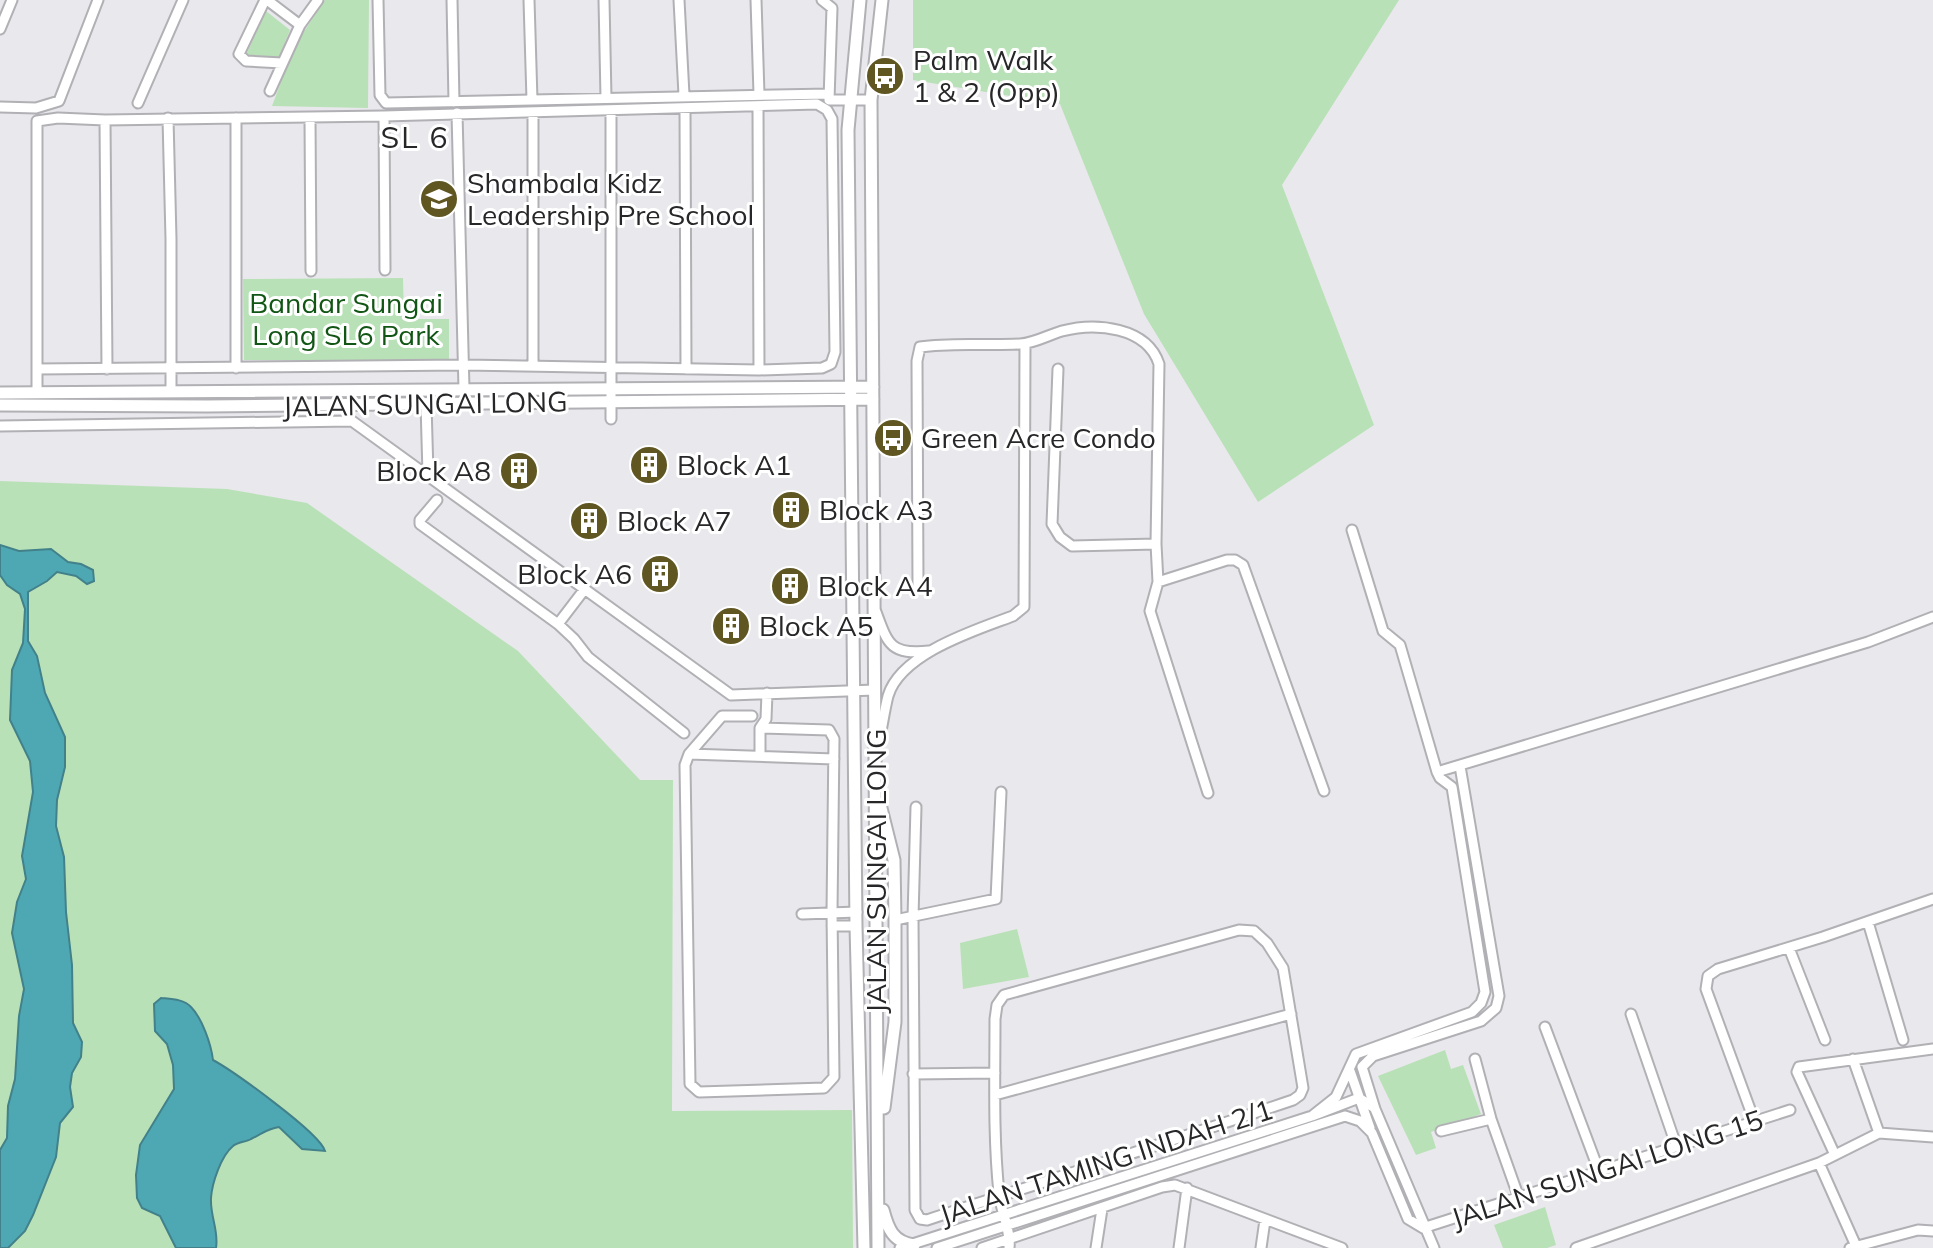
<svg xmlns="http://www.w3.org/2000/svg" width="1933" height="1248" font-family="Mulish,sans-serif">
	<rect width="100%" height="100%" fill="#e9e8ec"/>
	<path fill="#b9e1b7" d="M325,0H369L368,108L272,106L295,45Z
		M913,0H1399L1282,185L1374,425L1258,502L1144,314L1060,104L913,80Z
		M266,11L290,30L279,57L246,55Z
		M403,278L404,319H449V361L244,360L243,279Z
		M0,481L227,489L307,503L518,651L640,780H673L672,1111L852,1110L853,1248H0Z
		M1017,929L1029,977L963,989L960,943Z
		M1445,1050L1451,1069L1463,1065L1481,1114L1431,1132L1436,1148L1416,1155L1378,1076Z
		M1545,1207L1556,1245L1547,1248H1503L1494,1225Z"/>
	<path fill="#4ea8b4" stroke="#42818a" stroke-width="2" d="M0,545L19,551L51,549L68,562L81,564L93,570L94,581L87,584L76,576L57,572L47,581L28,592V641L37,656L45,693L65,737V767L57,800L56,826L64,857L66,912L72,965L73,1023L82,1042L81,1057L72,1073L70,1087L73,1107L60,1123L56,1157L33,1215L25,1231L8,1248H0V1150L7,1138L8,1106L15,1079L19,1016L24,989L12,933L17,902L26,879L22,856L33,792L30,761L10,720L12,670L23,643L25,609L20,594L7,585L0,575Z
		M161,998C171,999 184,999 191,1007C202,1018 211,1044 213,1060C233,1071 320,1133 325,1151L302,1149L279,1127C266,1129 262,1134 251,1139C246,1142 237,1142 233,1146C221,1156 212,1183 211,1198C210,1217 219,1230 216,1248H176L160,1216L142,1208L137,1198L136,1175L140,1145L174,1089L173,1065L167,1044L155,1031L154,1004Z"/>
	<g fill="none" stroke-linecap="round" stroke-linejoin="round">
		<g stroke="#b1b0b4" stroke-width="13">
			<path id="minor" d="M265,0L239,54L246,61L282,63
				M267,0L300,25
				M378,0L380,95L386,103L829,94
				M452,0L454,102
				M529,0L532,100
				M604,0L606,98
				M679,0L684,95
				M756,0L759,94
				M822,0L832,8L829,100H871
				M0,29L12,0
				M270,91L300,25L318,0
				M138,103L183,0
				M0,107L36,108L59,101L98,0
				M685,108L686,369
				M758,108L759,370
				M533,112V366
				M457,113L464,389
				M384,116L385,270
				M310,117L311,271
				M168,118L171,239V391
				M236,118V368
				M105,120L107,369
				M37,369L463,365L759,370L822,368L831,364L835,352L832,119L827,110L817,104L384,116L105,120L58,118L37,121V392
				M1058,369L1052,524L1060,537L1072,546L1156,544
				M426,404L428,474
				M611,419V112
				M0,426L352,421L731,695L875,690
				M437,500L420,520V524L558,624L574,639L588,657L684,733
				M1158,582L1227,560H1235L1243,565L1324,791
				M918,586L917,361L920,347C953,342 987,346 1020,344C1035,343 1048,335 1062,331C1096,322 1147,327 1159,364L1156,544L1158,582L1150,611L1208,793
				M876,612C888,645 891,655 929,651
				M558,624L584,590
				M752,716H722L689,754L685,765L690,1084L699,1092L824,1088L834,1077L832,912L834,739L829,730L760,728
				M878,745C882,729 884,712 888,696C901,653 976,630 1013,616L1024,607L1025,344
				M689,754L834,759
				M760,755V728L766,719L767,693
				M1437,772L1868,642L1933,617
				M916,807L913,917L915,1210L920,1219L927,1220C1049,1180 1172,1141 1293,1100L1300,1095L1303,1088L1283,968L1267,943L1254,931L1239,930L1004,995L997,1005L995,1019C995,1077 993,1136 999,1193C1001,1212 1011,1230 1009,1248
				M802,914L857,912
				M895,920L996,899L1001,792
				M1868,922L1903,1040
				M832,926H856
				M1789,948L1825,1040
				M1631,1014L1676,1145
				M1545,1027L1599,1171
				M1475,1059L1491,1119L1519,1198
				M1853,1059L1879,1133
				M1350,1071L1370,1128
				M913,1074L995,1073
				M995,1095L1291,1014
				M1312,1116L1336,1097L1356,1054L1472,1012L1481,1003L1485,992L1452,787L1440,778L1437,772L1400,645L1383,631L1352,530
				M1754,1120L1706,989L1708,976L1718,969L1823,937L1933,899
				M1441,1131L1491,1119
				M1835,1155L1797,1072L1799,1067L1933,1049
				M1819,1163L1856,1246
				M1423,1228L1790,1110
				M900,1248L1312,1116L1359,1098L1373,1107
				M937,1248L1345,1116L1360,1121L1372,1133L1408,1219L1423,1228
				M982,1248L1162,1187L1175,1185L1342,1248
				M1096,1248L1102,1209
				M1179,1248L1187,1188
				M1261,1248L1265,1220
				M1434,1248L1375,1109L1362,1067L1373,1056L1481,1021L1496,1008L1499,996L1460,766
				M1576,1248L1819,1163L1879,1133L1933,1137
				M1850,1248L1918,1230L1933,1231"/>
		</g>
		<g stroke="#b1b0b4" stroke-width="15">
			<path id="tertiary" d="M860,0L848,130L856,926L864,1248
				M0,393L873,387
				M0,405L207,406L873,399
				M881,808L894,860L895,920V1022L884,1108
				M883,1210C888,1229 893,1242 914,1245
				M878,1248L871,100L882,0"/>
		</g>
		<use href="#minor" stroke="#fff" stroke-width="9"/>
		<use href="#tertiary" stroke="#fff" stroke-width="11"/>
	</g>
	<defs>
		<g id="bus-disc" transform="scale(2)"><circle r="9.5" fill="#5f5622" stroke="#fff"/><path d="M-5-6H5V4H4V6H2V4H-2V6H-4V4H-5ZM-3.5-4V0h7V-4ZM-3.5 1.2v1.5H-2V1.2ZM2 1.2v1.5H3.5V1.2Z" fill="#fff"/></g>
		<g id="school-disc" transform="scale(2)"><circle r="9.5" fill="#5f5622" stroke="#fff"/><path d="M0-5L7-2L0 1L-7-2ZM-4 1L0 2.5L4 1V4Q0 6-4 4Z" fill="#fff"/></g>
		<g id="building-disc" transform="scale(2)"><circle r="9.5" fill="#5f5622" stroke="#fff"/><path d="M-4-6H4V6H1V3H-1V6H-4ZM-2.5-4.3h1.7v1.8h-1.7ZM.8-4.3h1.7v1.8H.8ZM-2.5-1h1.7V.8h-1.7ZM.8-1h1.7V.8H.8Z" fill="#fff"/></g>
	</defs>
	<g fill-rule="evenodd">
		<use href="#bus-disc" x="885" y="76"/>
		<use href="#school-disc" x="439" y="199"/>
		<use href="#bus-disc" x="893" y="438"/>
		<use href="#building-disc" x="649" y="465"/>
		<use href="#building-disc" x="519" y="471"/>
		<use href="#building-disc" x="791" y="510"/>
		<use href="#building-disc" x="589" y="521"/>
		<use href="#building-disc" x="660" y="574"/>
		<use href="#building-disc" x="790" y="586"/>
		<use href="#building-disc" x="731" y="626"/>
	</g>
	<g text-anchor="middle" stroke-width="6" stroke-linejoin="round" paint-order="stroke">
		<g font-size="28" fill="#272628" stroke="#fff" text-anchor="start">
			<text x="913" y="70">Palm Walk<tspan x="913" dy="32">1 &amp; 2 (Opp)</tspan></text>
			<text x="467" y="193">Shambala Kidz<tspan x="467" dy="32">Leadership Pre School</tspan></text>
			<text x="921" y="448">Green Acre Condo</text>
			<text x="677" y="475">Block A1</text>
			<text x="491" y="481" text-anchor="end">Block A8</text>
			<text x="819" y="520">Block A3</text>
			<text x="617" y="531">Block A7</text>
			<text x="632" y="584" text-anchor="end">Block A6</text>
			<text x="818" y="596">Block A4</text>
			<text x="759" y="636">Block A5</text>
		</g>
		<g font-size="28" fill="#125615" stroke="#fff">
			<text x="346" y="313">Bandar Sungai<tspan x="346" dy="32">Long SL6 Park</tspan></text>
		</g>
		<g font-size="28" fill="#272628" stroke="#fff">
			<text transform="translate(425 404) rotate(-1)" y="10">JALAN SUNGAI LONG</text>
			<text transform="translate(876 871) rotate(-90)" y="10">JALAN SUNGAI LONG</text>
			<text transform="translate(1106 1162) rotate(-18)" y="10">JALAN TAMING INDAH 2/1</text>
			<text transform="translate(1607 1169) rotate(-18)" y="10">JALAN SUNGAI LONG 15</text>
		</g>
		<g font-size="30" letter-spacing="2" fill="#272628" stroke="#fff">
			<text x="415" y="148">SL 6</text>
		</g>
	</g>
</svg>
